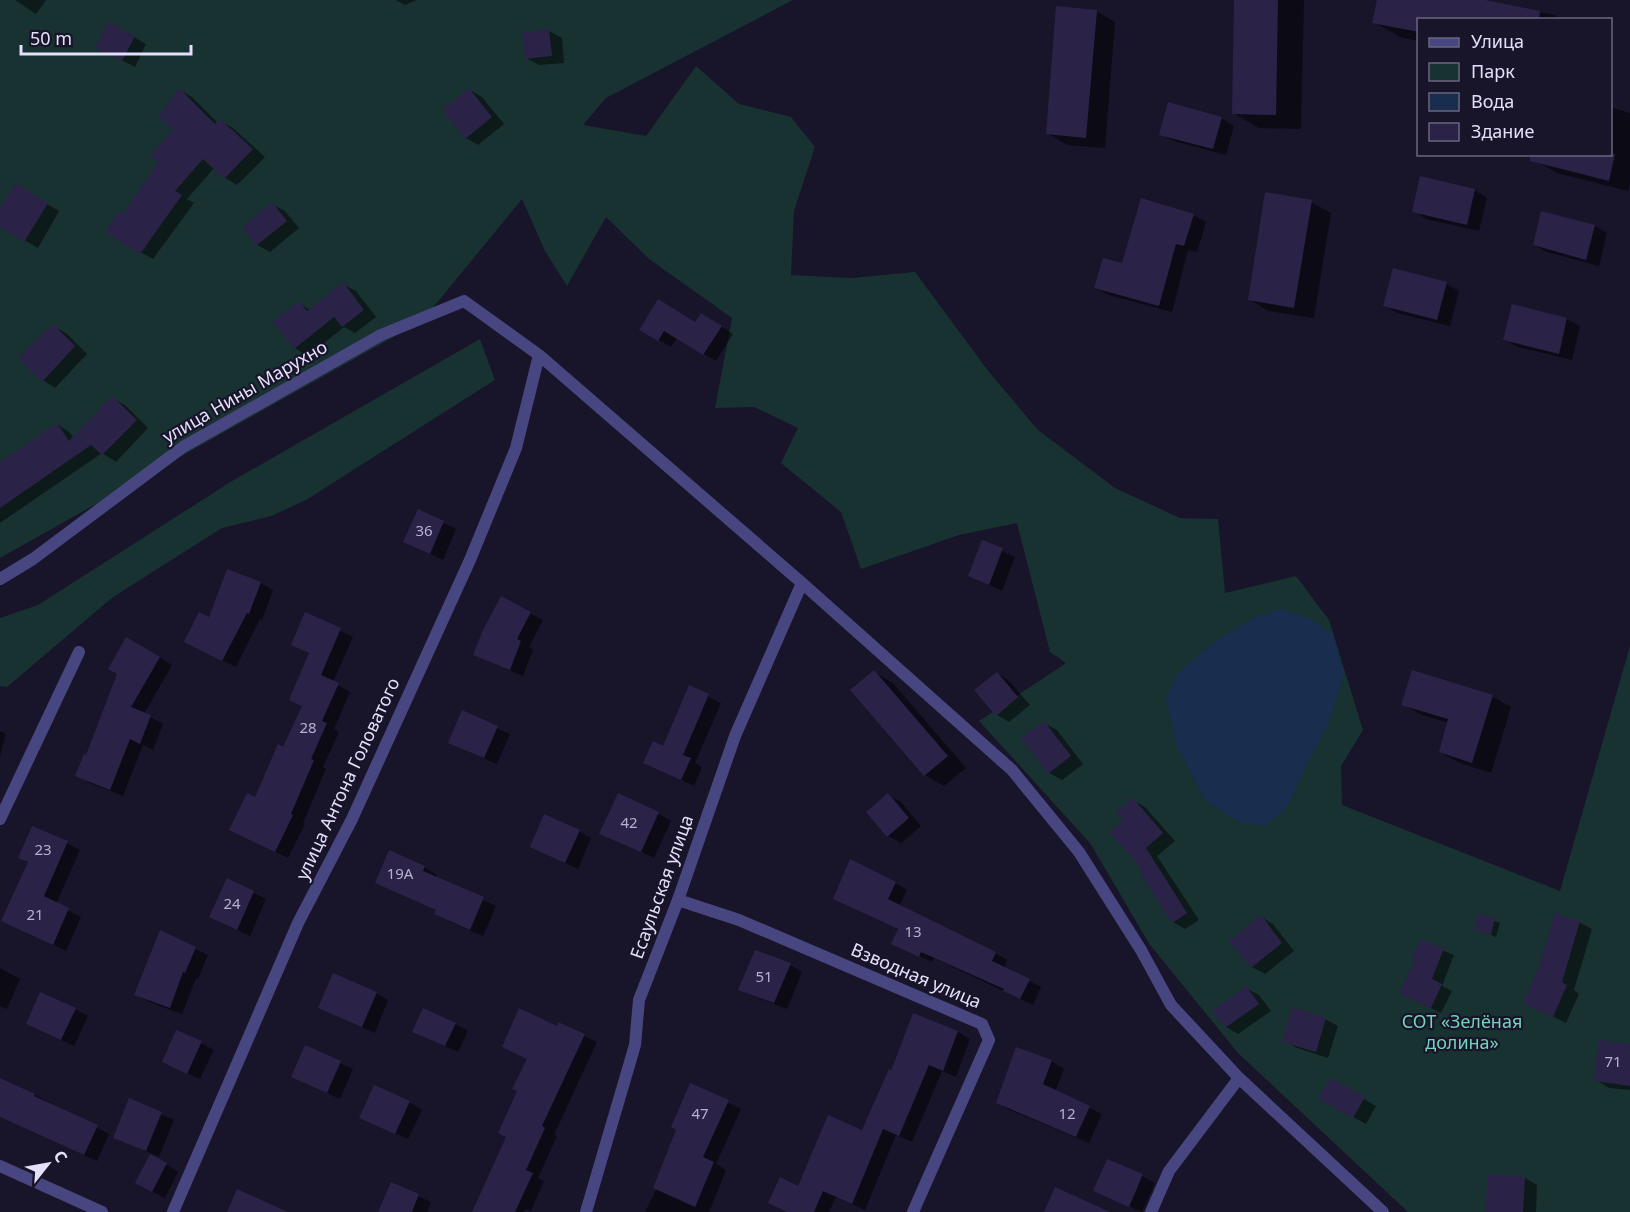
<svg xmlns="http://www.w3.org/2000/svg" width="1630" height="1212" font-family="'Noto Sans',sans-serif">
	<rect width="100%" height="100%" fill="#181429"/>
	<path fill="#183231" d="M0,0H793L606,98L583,125L646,136L696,66L739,104L791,117L815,147L794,211L791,275L851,278L915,272L989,372L1038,430L1115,488L1180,518L1218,519L1225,593L1296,576L1329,620L1363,730L1341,766L1342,805L1560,891L1630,646V1212H1408L1238,1053L1150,945L1090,843L979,721L1066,663L1050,652L1017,523L959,535L861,569L841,512L781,463L798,428L754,407L715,408L732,318L649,259L606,217L567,286L545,251L522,199L422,321L0,558Z
		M480,339L495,380L306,500L271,516L222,528L113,597L7,687L0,686V618L38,605L232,481Z"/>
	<path fill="#192d4e" d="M1280,609L1310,619L1333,634L1344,673L1329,722L1304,770L1286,809L1265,826L1238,822L1206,801L1177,747L1166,699L1178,673L1217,640L1256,617Z"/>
	<path fill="#0007" d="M15,0H46L36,14Z
		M396,0H417L405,5Z
		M1236,0H1304L1301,129L1259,128L1233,113Z
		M1378,0H1478L1555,15L1562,20H1418V41L1400,37L1374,22Z
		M1096,11L1115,22L1105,148L1067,145L1047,133Z
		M549,31L562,38L564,63L539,65L526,58Z
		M134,37L146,44L135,67L110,54Z
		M180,90L192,97L218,123L221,121L233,128L265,157L237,185L225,178L214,168L187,199L194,203L153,259L107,233L124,216L160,162L175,129Z
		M470,90L482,97L504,124L478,145L466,138Z
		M1610,107L1630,113V183L1628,191L1557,173L1538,162L1610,154Z
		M1221,118L1234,126L1226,155L1174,141L1161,134Z
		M15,185L59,211L38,248L0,226V211Z
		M1475,190L1487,198L1479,231L1426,219L1414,211Z
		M1311,202L1331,213L1314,318L1268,311L1249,299Z
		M272,204L285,211L299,228L270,252L257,245Z
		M1193,215L1206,222L1197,252L1188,250L1172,312L1109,295L1096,288L1123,265Z
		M1595,226L1607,233L1599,266L1547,252L1534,245Z
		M343,284L356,291L376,317L355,333L344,327L308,356L295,348L275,322L299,303L310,310Z
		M1446,284L1459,291L1450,326L1397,313L1384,305Z
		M1513,306L1567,319L1580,326L1572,360L1518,347L1505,340Z
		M714,322L733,334L716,361L677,338L671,347L641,329Z
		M53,326L66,333L87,354L55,388L43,380Z
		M112,398L125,405L148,428L116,462L102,453L0,523V464L57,424L69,432L74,438Z
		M419,511L456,529L443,560L418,548Z
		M983,542L1015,557L1002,591L969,576Z
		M228,571L261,583L273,590L262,620L260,619L236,667L199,649Z
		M530,613L543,620L529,647L533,650L523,676L475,655Z
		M306,614L353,637L333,682L350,692L334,729L339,732L323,767L326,769L303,823L305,824L288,858L243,836L256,799L284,749L303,706L310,654L293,644Z
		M127,639L172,665L144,714L163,724L153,750L143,745L123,796L90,783L77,775L87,757L118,673Z
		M874,672L893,683L966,768L944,786L925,775Z
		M997,673L1009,681L1030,705L1009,722L997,715Z
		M689,687L721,703L695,763L702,767L694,786L645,763L664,748Z
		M1492,696L1511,707L1491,773L1460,763L1440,752L1449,723L1422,715L1403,704Z
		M463,712L510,734L497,764L463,749Z
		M1044,723L1057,730L1083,764L1062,780L1049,773Z
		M0,731L6,734L0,756Z
		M888,795L901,802L921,826L901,843L888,836Z
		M1133,800L1145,807L1175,841L1157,856L1199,920L1185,929L1173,922L1145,870L1125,821Z
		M658,813L671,821L654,858L601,833Z
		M579,831L591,838L578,869L531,846Z
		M67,843L80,850L56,904L81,917L66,951L3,920L29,863L20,857Z
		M424,867L437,875L435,878L496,906L483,936L448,921L436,914L437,910L376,882Z
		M228,880L266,899L250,936L224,924Z
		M895,883L907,890L899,907L995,953L1007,960L1004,968L1041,987L1033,1005L934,958L932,962L905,950L899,930L835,899Z
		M1480,915L1500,923L1496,937L1476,929Z
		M1261,917L1273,924L1294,951L1265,974L1252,967Z
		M1579,922L1592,929L1574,990L1579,994L1566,1023L1525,1003L1541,967Z
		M160,932L208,955L198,979L196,978L182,1014L149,1002L136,994Z
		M1421,941L1454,955L1442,986L1452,991L1441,1013L1411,998Z
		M790,965L802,972L787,1009L753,996L740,989Z
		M0,968L20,979L7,1009L0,1006Z
		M1246,988L1259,995L1271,1011L1238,1034L1226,1027Z
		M376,993L388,1000L375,1033L320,1008Z
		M75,1009L88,1016L74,1046L27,1024Z
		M1325,1019L1338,1026L1328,1058L1297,1048L1284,1041Z
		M455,1024L468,1031L458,1052L427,1038Z
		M559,1024L597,1042L554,1135L557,1136L538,1178L544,1181L531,1211L525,1209L524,1212H474L507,1137L519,1091Z
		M958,1032L970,1039L956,1077L942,1071L912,1142L896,1135L865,1210L836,1197L829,1212H788L799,1188L863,1132L892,1073Z
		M201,1043L214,1050L200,1079L176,1068Z
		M1630,1045V1090L1609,1088L1596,1080Z
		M306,1047L353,1069L340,1099L293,1077Z
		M1051,1061L1064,1069L1055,1091L1102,1114L1089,1143L1010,1110L998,1103Z
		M0,1080L35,1095L109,1134L97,1161L0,1117Z
		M1330,1080L1376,1106L1366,1124L1333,1106Z
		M691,1085L741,1109L716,1164L726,1170L709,1212H645L657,1188Z
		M130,1100L174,1120L159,1157L115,1137Z
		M409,1102L422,1110L408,1139L374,1124Z
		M166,1164L178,1172L165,1198L149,1190Z
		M1142,1176L1155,1183L1142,1212L1095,1191Z
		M1525,1178L1537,1185L1536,1212H1487Z
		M392,1184L431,1202L427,1212H389Z"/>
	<path fill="#2b2347" d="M1234,0H1278L1276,115L1232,114Z
		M1377,0H1485L1540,11L1539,20H1419V32L1372,23Z
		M1056,6L1097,10L1086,138L1046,134Z
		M108,22L135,36L122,61L95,48Z
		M549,29L552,56L525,59L522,32Z
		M179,88L215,124L220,119L253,149L224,179L203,159L175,191L182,195L140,254L105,233L119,211L123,214L158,162L150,156L173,129L158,117Z
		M469,88L492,117L465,139L442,110Z
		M1168,102L1222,117L1213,149L1159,135Z
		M1530,154H1615L1609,181L1530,161Z
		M1420,176L1475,189L1467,225L1412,212Z
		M15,183L48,203L24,242L0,227V208Z
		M1265,192L1312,200L1294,308L1248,300Z
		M1141,198L1194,214L1184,246L1176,244L1159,306L1094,288L1103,258L1122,263Z
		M272,202L287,221L256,246L242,227Z
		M1541,211L1595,225L1586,260L1533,245Z
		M1393,268L1447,282L1437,320L1383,306Z
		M343,282L364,310L342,327L334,317L294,349L273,322L299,301L307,311Z
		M658,299L695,322L701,313L722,326L703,355L664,331L658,341L639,330Z
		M1512,304L1567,318L1559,354L1503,340Z
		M53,324L75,346L42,382L18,358Z
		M112,396L137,420L102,455L91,445L0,508V462L57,423L69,441Z
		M418,509L444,521L430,554L403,542Z
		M982,540L1003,548L989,585L968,576Z
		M227,569L261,582L249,614L247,613L222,661L184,642L199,612L209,617Z
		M501,596L531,612L517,639L521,641L510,670L473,655L482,632Z
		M305,612L341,628L321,675L339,683L322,721L327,723L311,759L314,760L291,814L293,815L275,852L229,830L247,793L255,797L278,744L283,747L302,706L289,700L309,653L291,645Z
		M126,637L160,657L131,707L151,715L140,744L130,739L110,790L75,776L84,754L86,755L117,674L108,669Z
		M874,670L948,756L924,776L850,690Z
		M1412,670L1493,695L1472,763L1439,752L1448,719L1401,705Z
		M997,672L1018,697L996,716L974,690Z
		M689,685L709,694L683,755L691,758L681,780L643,763L653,741L663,746Z
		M462,710L498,726L484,758L448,743Z
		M1044,721L1071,756L1048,774L1021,738Z
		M618,793L659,812L641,852L599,834Z
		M888,793L909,818L887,837L866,812Z
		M1133,798L1163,833L1146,848L1187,913L1172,923L1139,872L1142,870L1109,832L1123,821L1116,812Z
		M544,814L580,830L565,863L530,847Z
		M32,826L68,841L44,896L69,908L53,945L1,921L28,862L18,858Z
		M389,850L425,866L423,871L484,897L470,930L434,914L436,910L375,883Z
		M850,859L896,882L888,899L996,952L992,961L1030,979L1020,999L1003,991L1004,989L921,952L919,957L891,944L898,929L833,899Z
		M227,878L254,891L237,930L209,917Z
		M1479,913L1495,918L1491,935L1474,930Z
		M1555,913L1580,921L1562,982L1567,985L1553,1017L1523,1003L1539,966Z
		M1261,915L1282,943L1251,968L1229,941Z
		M160,930L196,947L185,973L183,972L170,1008L134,995Z
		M1420,939L1444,948L1432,979L1442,984L1431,1008L1399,993L1415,960L1412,959Z
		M755,950L791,963L774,1003L738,990Z
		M333,973L377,992L362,1027L318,1008Z
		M1246,986L1259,1004L1225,1028L1212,1011Z
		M40,992L76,1008L61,1040L26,1024Z
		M1292,1007L1326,1018L1316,1052L1282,1042Z
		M423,1008L456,1023L445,1046L412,1032Z
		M519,1008L557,1026L558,1022L585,1034L542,1126L545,1128L526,1170L533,1173L515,1212H472L506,1137L498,1133L517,1091L512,1089L527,1059L502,1047Z
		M913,1013L958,1031L943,1071L929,1065L899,1136L883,1129L852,1204L823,1191L814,1212H787L768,1203L780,1177L798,1186L828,1115L862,1130L889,1069L891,1071Z
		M176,1030L202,1041L187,1074L162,1062Z
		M1599,1040L1630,1044V1086L1594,1081Z
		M305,1045L341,1061L327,1093L291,1077Z
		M1016,1047L1052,1060L1043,1084L1090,1106L1076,1137L996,1103Z
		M0,1078L35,1094L34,1096L98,1125L84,1155L0,1117Z
		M1330,1078L1365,1097L1353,1118L1318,1099Z
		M690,1083L729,1100L703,1157L714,1162L695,1207L653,1188L676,1130L671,1127Z
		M374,1085L410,1101L395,1134L359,1118Z
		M129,1098L162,1112L146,1151L113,1138Z
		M150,1154L167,1163L152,1192L135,1183Z
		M1107,1159L1143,1174L1129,1207L1093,1191Z
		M1488,1174L1525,1177L1523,1212H1485Z
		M391,1182L419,1194L412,1212H378Z
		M1055,1187L1110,1212H1044Z
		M237,1189L288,1212H227Z"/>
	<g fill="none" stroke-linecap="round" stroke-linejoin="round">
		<path stroke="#484681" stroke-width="12" d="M0,579L33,559L183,447L381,335L464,301L539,355L802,583L1012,770L1079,852L1141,950L1171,1005L1239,1078L1383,1212
			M0,819L79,652
			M678,900L739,920L982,1024L989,1040L913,1212
			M0,1166L102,1212
			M173,1212L298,923L352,819L470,560L516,448L539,355
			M586,1212L635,1045L639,1000L678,900L735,736L802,583
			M1151,1212L1169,1171L1239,1078"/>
	</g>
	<g text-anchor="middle" stroke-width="4.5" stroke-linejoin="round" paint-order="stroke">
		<g font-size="15" fill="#b6b1ce">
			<text x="424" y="536">36</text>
			<text x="308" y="733">28</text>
			<text x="629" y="828">42</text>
			<text x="43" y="855">23</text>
			<text x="400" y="879">19А</text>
			<text x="232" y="909">24</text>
			<text x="35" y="920">21</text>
			<text x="913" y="937">13</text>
			<text x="764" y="982">51</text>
			<text x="1613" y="1067">71</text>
			<text x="700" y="1119">47</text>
			<text x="1067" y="1119">12</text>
		</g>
		<g font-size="18" fill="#e4e0fb" stroke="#181429">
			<text transform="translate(245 392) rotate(-30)" y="6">улица Нины Марухно</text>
			<text transform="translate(348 779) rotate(-65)" y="6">улица Антона Головатого</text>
			<text transform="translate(662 887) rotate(-70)" y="6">Есаульская улица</text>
			<text transform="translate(916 976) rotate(23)" y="6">Взводная улица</text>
		</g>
		<g font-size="18" fill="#74d3bc" stroke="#181429">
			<text x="1462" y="1028">СОТ «Зелёная<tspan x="1462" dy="21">долина»</tspan></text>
		</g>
	</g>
	<rect x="1417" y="18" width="195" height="138" fill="#181429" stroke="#6a667d" stroke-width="1.5"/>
	<rect x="1429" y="38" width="30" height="9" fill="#484681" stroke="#6a667d" stroke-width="1.5"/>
	<text x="1471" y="48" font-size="18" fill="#e4e0fb">Улица</text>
	<rect x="1429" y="63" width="30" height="18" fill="#183231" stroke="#6a667d" stroke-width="1.5"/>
	<text x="1471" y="78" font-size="18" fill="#e4e0fb">Парк</text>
	<rect x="1429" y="93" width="30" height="18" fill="#192d4e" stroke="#6a667d" stroke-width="1.5"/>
	<text x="1471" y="108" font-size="18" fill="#e4e0fb">Вода</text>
	<rect x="1429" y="123" width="30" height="18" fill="#2b2347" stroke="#6a667d" stroke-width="1.5"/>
	<text x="1471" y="138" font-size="18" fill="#e4e0fb">Здание</text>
	<g transform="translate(48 1164) rotate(59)" stroke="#181429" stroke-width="4.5" paint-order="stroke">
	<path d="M0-4.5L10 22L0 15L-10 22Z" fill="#e4e0fb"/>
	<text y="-9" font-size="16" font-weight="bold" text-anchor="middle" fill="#e4e0fb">С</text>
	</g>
	<path d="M21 45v9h170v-9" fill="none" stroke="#e4e0fb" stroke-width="3"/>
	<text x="30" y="45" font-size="18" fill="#e4e0fb" stroke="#181429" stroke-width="4.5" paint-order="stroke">50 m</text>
</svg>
